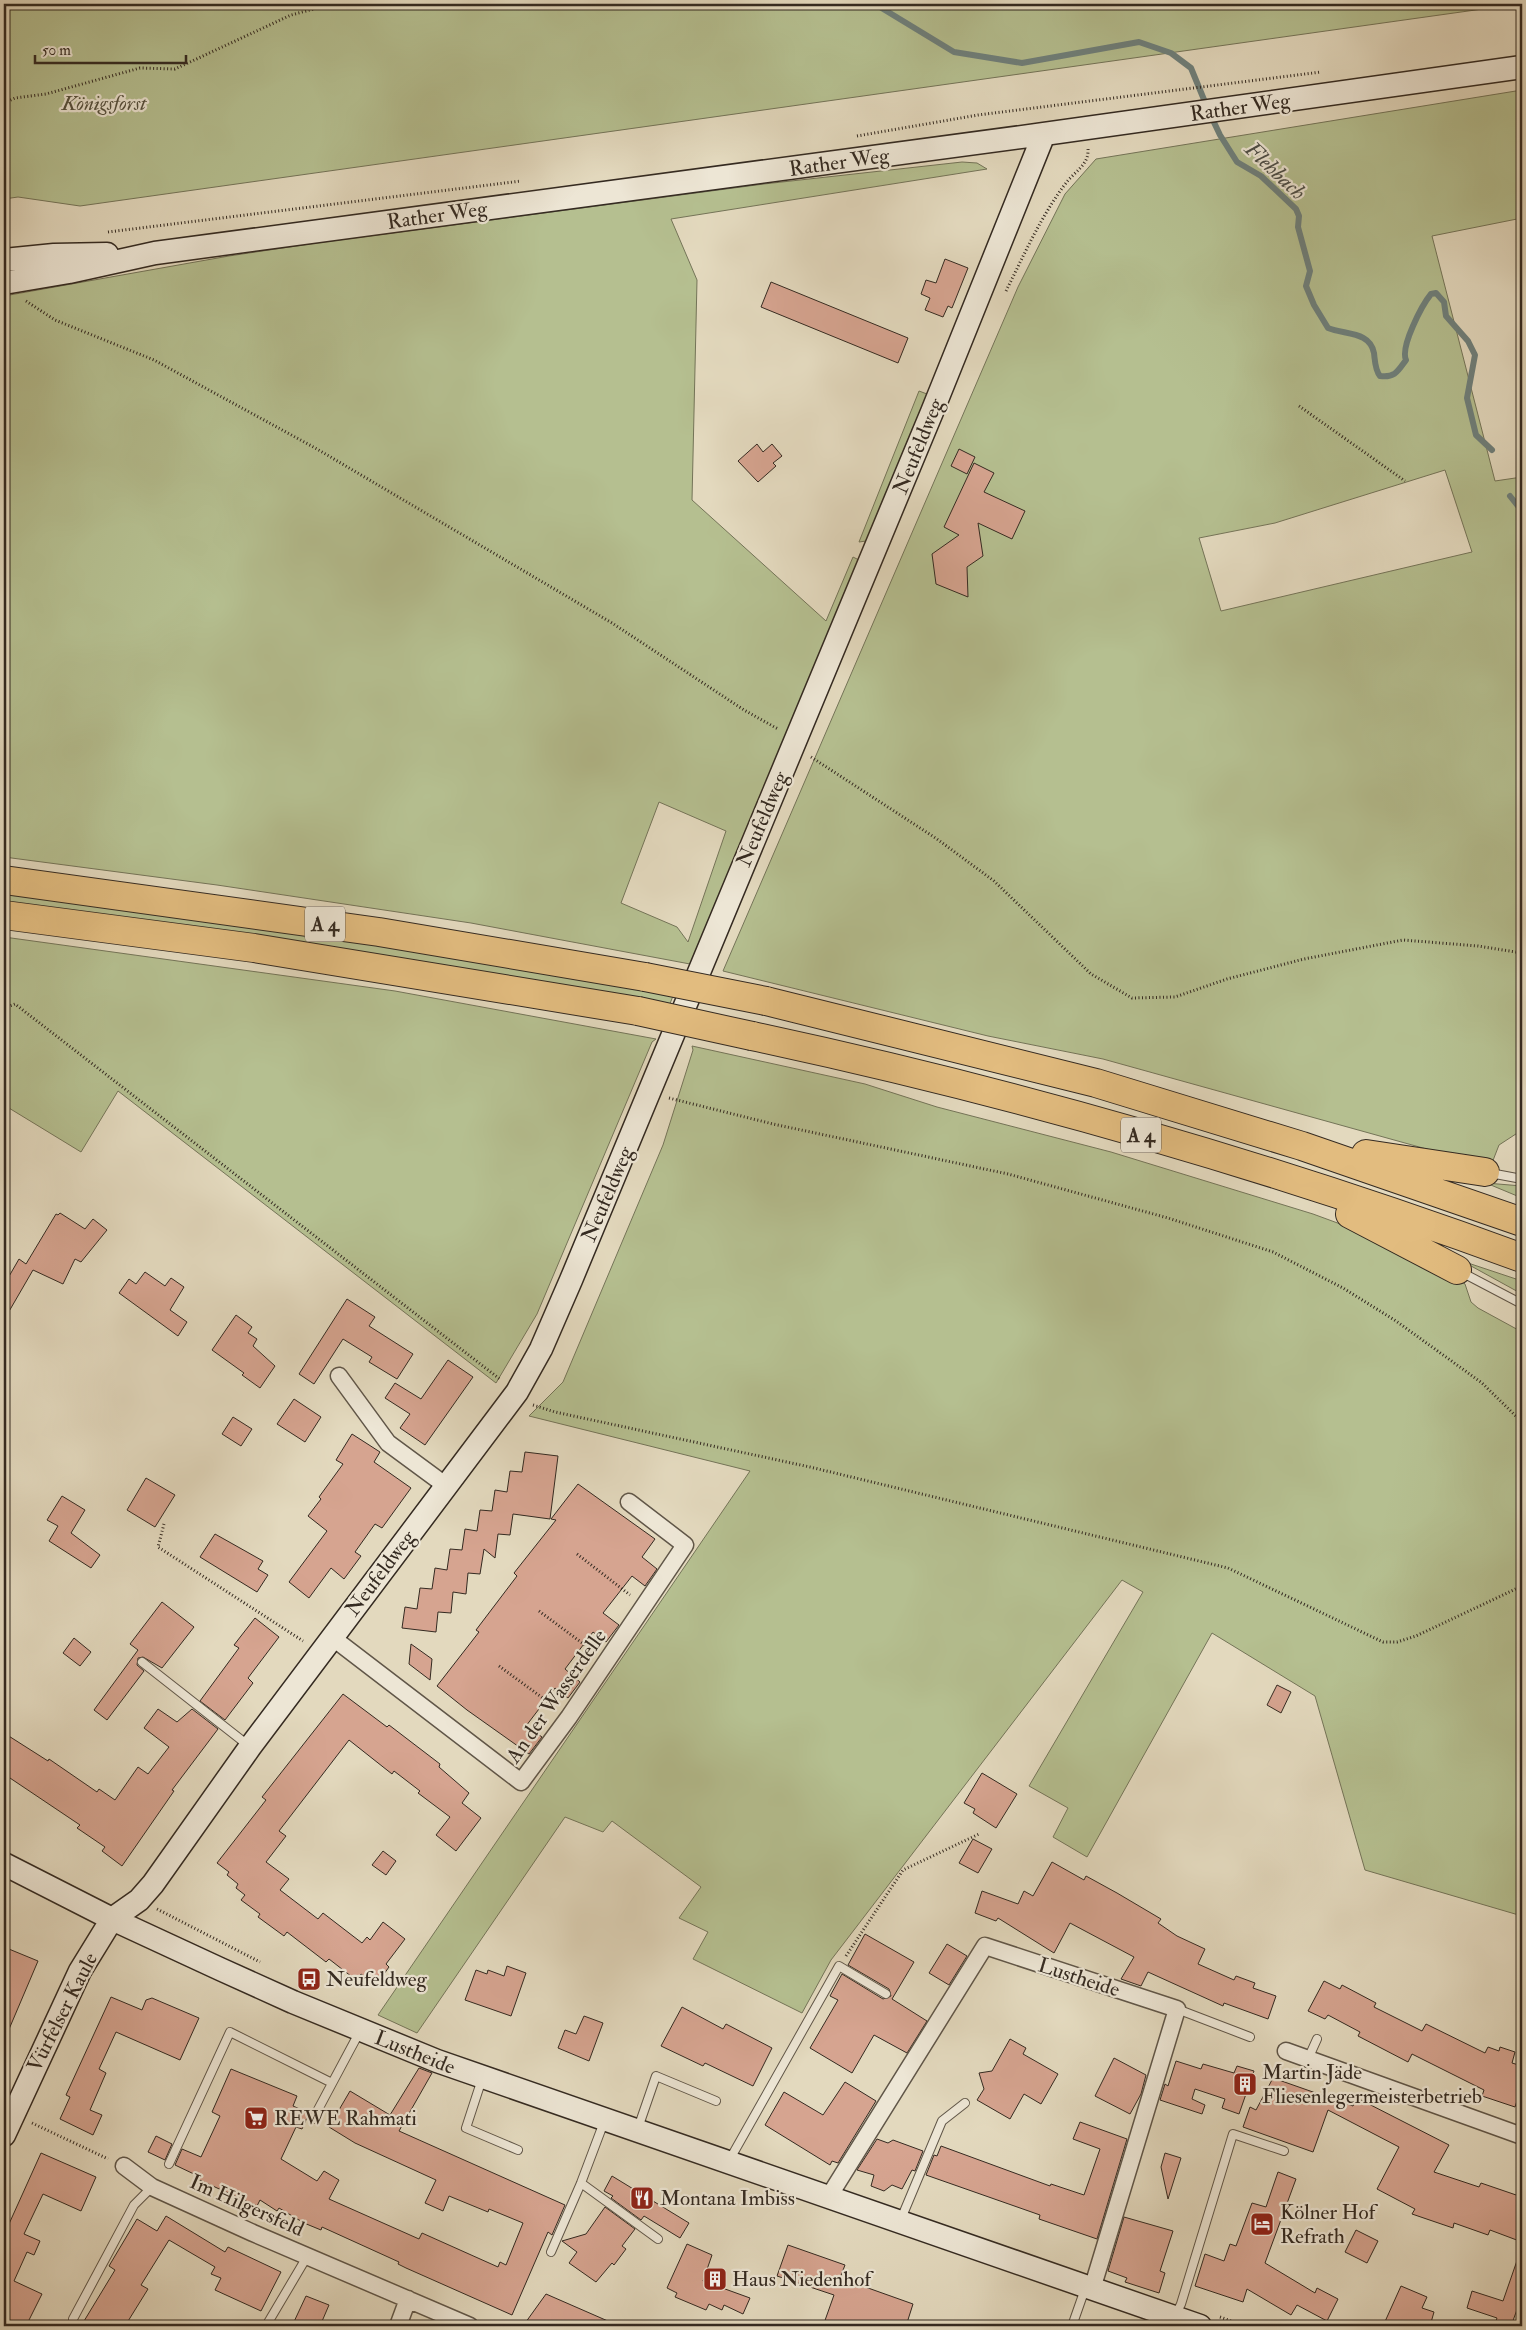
<svg xmlns="http://www.w3.org/2000/svg" width="1526" height="2330" font-family="'IM FELL Double Pica',serif">
	<rect width="100%" height="100%" fill="#e3d9be"/>
	<filter id="stains"><feTurbulence type="fractalNoise" baseFrequency=".004" numOctaves="4"/><feColorMatrix values="0 0 0 0 .2 0 0 0 0 .09 0 0 0 0 .02 0 0 0 .5 -.17"/></filter>
	<radialGradient id="worn" r=".72"><stop offset=".6" stop-color="#630" stop-opacity="0"/><stop offset="1" stop-color="#630" stop-opacity=".3"/></radialGradient>
	<path fill="#b5bf90" stroke="#747458" fill-rule="evenodd" d="M4,4H1518L80,206L18,197L4,199Z
		M1522,90V218L1432,236L1495,481L1522,477V1130L1499,1145L1492,1163L1484,1165L1103,1059L988,1036L723,971L1018,287L1065,194L1096,159ZM1445,470L1472,552L1221,611L1199,538L1275,523Z
		M962,162L977,163L987,169L671,219L697,280L692,500L826,621L853,557L859,560L690,964L471,923L217,885L4,857V296L229,256L316,243L764,184ZM659,802L726,831L688,942L677,927L621,903Z
		M919,391L927,394L866,541L859,542Z
		M4,892L436,953L673,996L669,1006C449,962 227,931 4,902Z
		M4,937L395,991L656,1039L652,1042L537,1314L496,1383L118,1091L81,1152L4,1105Z
		M692,1046L865,1084L937,1107L1111,1152L1313,1214L1373,1236L1450,1273L1465,1284L1471,1302L1478,1308L1522,1332V1916L1365,1870L1315,1696L1212,1633L1087,1857L1053,1837L1068,1808L1029,1786L1143,1592L1122,1580L831,1960L802,2013L693,1959L708,1932L679,1918L701,1887L612,1821L603,1832L565,1817L417,2033L378,2015L750,1471L529,1416L563,1382L663,1145L693,1050Z
		M1486,1183L1522,1186V1198Z
		M1462,1261L1522,1281V1294Z"/>
	<g fill="none" stroke-linecap="round" stroke-linejoin="round">
		<path stroke="#6f807c" stroke-width="6" d="M875,4L954,52L1022,63L1139,42L1171,53L1191,68L1207,107
			M1211,116L1220,135L1237,162L1261,176L1296,209L1299,216L1298,227L1310,271L1306,286L1314,305L1328,328C1345,335 1370,331 1374,353C1375,361 1375,370 1380,376C1395,378 1398,371 1406,360C1400,347 1422,305 1431,294L1436,293L1444,302L1446,316L1468,341L1475,355L1467,398L1476,435L1492,450
			M1510,496L1522,511"/>
	</g>
	<path fill="#d6a490" stroke="#342a21" d="M945,259L968,268L952,308L948,306L943,317L925,310L930,298L921,294L926,280L936,283Z
		M771,282L908,338L898,363L761,307Z
		M757,444L763,452L772,444L782,456L773,463L776,466L758,482L738,461Z
		M959,449L975,457L967,474L951,466Z
		M974,463L994,473L984,492L1025,511L1012,539L978,523L983,556L967,567L968,597L936,584L932,554L959,535L944,527Z
		M60,1213L85,1229L93,1219L107,1230L81,1262L75,1259L63,1284L33,1270L4,1320V1285L19,1259L26,1264L56,1214L58,1215Z
		M145,1272L165,1286L171,1278L184,1287L170,1310L187,1322L178,1336L119,1293L129,1279L136,1284Z
		M347,1299L375,1317L369,1326L413,1354L397,1379L369,1362L372,1357L343,1339L314,1384L299,1374Z
		M236,1315L252,1327L248,1333L257,1339L253,1346L275,1366L260,1388L242,1375L244,1373L212,1350Z
		M448,1360L473,1377L425,1445L400,1428L410,1414L385,1398L395,1383L421,1399Z
		M294,1399L321,1417L305,1442L277,1424Z
		M233,1417L252,1429L241,1446L222,1434Z
		M352,1434L380,1452L374,1462L411,1488L382,1528L375,1524L355,1552L361,1556L344,1579L331,1568L309,1598L289,1582L327,1531L308,1516L321,1499L319,1497L343,1464L336,1460Z
		M525,1452L558,1456L550,1519L513,1514L510,1535L498,1534L495,1558L484,1549L480,1574L468,1573L466,1594L453,1592L451,1613L438,1612L436,1632L402,1628L405,1607L417,1609L420,1588L432,1589L435,1568L447,1570L450,1549L462,1550L465,1529L477,1531L480,1510L492,1511L495,1490L507,1492L510,1471L522,1472Z
		M146,1478L175,1495L155,1527L127,1510Z
		M578,1484L655,1539L642,1557L657,1569L645,1586L632,1576L603,1613L619,1625L606,1642L593,1632L565,1669L580,1682L568,1698L555,1688L526,1726L542,1737L529,1754L467,1710L437,1686L479,1632L476,1630L517,1576L514,1573L556,1520L551,1519Z
		M62,1496L85,1510L71,1533L100,1555L91,1568L49,1541L58,1526L47,1520Z
		M215,1534L263,1561L258,1569L268,1575L257,1592L200,1557Z
		M162,1602L194,1627L162,1668L143,1657L138,1658L137,1665L144,1671L107,1720L94,1710L138,1650L130,1644Z
		M255,1618L279,1637L248,1678L253,1683L225,1720L200,1701L239,1648L234,1645Z
		M74,1638L91,1652L80,1666L63,1653Z
		M411,1644L432,1659L430,1680L409,1664Z
		M1277,1685L1291,1692L1281,1713L1267,1705Z
		M343,1694L387,1727L389,1725L440,1764L439,1767L469,1793L462,1803L481,1818L456,1851L436,1835L450,1817L418,1793L420,1791L394,1771L392,1774L349,1740L279,1831L286,1836L266,1862L289,1879L280,1890L318,1919L323,1913L362,1943L367,1937L370,1940L383,1922L405,1939L386,1964L389,1967L376,1985L361,1974L356,1980L329,1959L326,1962L287,1932L284,1936L258,1917L260,1914L241,1900L245,1895L236,1888L238,1884L227,1875L229,1872L217,1863L266,1800L262,1797Z
		M158,1709L177,1722L192,1709L218,1729L172,1790L174,1791L122,1866L102,1851L105,1847L77,1828L80,1825L4,1774V1733L48,1761L49,1759L97,1792L99,1789L115,1800L138,1767L148,1774L169,1747L144,1728Z
		M982,1773L1017,1794L996,1828L973,1813L975,1809L964,1803Z
		M973,1839L992,1849L978,1873L959,1863Z
		M383,1851L396,1861L386,1875L372,1865Z
		M1052,1862L1084,1880L1086,1876L1117,1893L1161,1919L1158,1923L1177,1936L1205,1949L1198,1964L1234,1980L1236,1976L1255,1983L1253,1988L1276,1996L1268,2019L1224,2003L1223,2006L1148,1972L1141,1986L1121,1979L1134,1957L1070,1923L1054,1953L998,1918L996,1921L975,1913L982,1891L1018,1904L1024,1891L1033,1896Z
		M865,1934L914,1962L892,1999L927,2021L907,2053L874,2035L852,2073L810,2048L838,2000L830,1996L842,1974L883,1999L891,1996L889,1989L848,1965Z
		M947,1944L967,1956L949,1985L929,1973Z
		M4,1947L38,1961L4,2041Z
		M507,1966L526,1973L511,2016L465,2000L476,1970L487,1974L488,1970L504,1976Z
		M1324,1981L1340,1989L1342,1985L1376,2003L1374,2007L1422,2031L1426,2024L1485,2053L1488,2047L1499,2051L1500,2047L1515,2052L1512,2063L1522,2066V2085L1515,2107L1482,2096L1484,2090L1412,2054L1408,2062L1358,2036L1360,2032L1328,2015L1325,2019L1308,2011Z
		M111,1997L142,2010L146,2000L152,1998L199,2018L180,2060L116,2032L99,2069L106,2073L90,2110L102,2115L93,2135L60,2119L70,2097L66,2095Z
		M682,2007L723,2029L726,2024L772,2048L753,2086L705,2063L703,2066L661,2046Z
		M584,2016L603,2023L589,2061L558,2048L565,2030L576,2034Z
		M1010,2039L1026,2048L1023,2054L1058,2074L1041,2104L1024,2094L1010,2119L977,2100L984,2089L979,2073L992,2071Z
		M1114,2058L1146,2075L1141,2094L1130,2114L1095,2096Z
		M1176,2061L1201,2069L1203,2064L1234,2073L1237,2066L1254,2071L1239,2114L1222,2108L1225,2099L1195,2089L1192,2099L1205,2105L1202,2114L1160,2100L1165,2084L1168,2086Z
		M419,2068L432,2073L399,2131L565,2205L552,2235L548,2232L512,2315L406,2268L398,2264L399,2262L322,2227L321,2230L304,2223L279,2208L277,2211L260,2200L257,2206L195,2178L196,2175L175,2165L182,2149L201,2157L220,2116L212,2112L231,2069L297,2096L293,2106L309,2113L302,2129L296,2127L281,2159L317,2181L324,2171L339,2180L329,2199L419,2239L422,2233L498,2267L500,2262L506,2265L523,2223L489,2209L488,2212L449,2196L443,2211L425,2203L436,2180L355,2143L329,2127L350,2091L390,2115Z
		M1273,2078L1353,2106L1357,2098L1449,2145L1434,2172L1479,2187L1481,2183L1522,2197V2242L1490,2230L1488,2235L1454,2223L1453,2228L1412,2214L1415,2209L1377,2189L1399,2147L1328,2110L1313,2152L1243,2127L1250,2107L1256,2110Z
		M845,2082L876,2101L838,2163L832,2161L830,2165L765,2125L784,2092L823,2115Z
		M1080,2122L1127,2139L1097,2239L1039,2219L1040,2215L926,2175L934,2155L937,2156L941,2146L1050,2186L1051,2184L1084,2195L1100,2149L1073,2139Z
		M156,2136L172,2144L165,2160L148,2152Z
		M877,2139L888,2143L893,2140L923,2151L915,2171L912,2170L902,2189L892,2185L884,2191L871,2186L874,2175L857,2170Z
		M41,2153L96,2177L81,2211L43,2194L24,2234L40,2241L34,2255L27,2252L14,2281L42,2294L26,2326H4V2235Z
		M1165,2153L1181,2158L1168,2199L1161,2167Z
		M1278,2172L1296,2179L1265,2263L1315,2293L1317,2288L1338,2299L1327,2321L1297,2305L1291,2315L1247,2289L1243,2302L1195,2286L1205,2254L1224,2261L1230,2244L1236,2246L1252,2203L1266,2207Z
		M612,2176L689,2223L680,2238L644,2216L641,2220L611,2198L613,2196L604,2191Z
		M605,2207L635,2229L622,2246L626,2249L614,2265L612,2263L596,2282L569,2263L577,2252L562,2241L586,2234Z
		M166,2216L225,2252L228,2247L281,2272L261,2311L215,2290L221,2278L211,2274L215,2267L169,2240L141,2285L148,2289L125,2326H81L115,2270L109,2266L137,2219L157,2231Z
		M1124,2217L1173,2231L1160,2271L1165,2273L1159,2293L1125,2282L1127,2278L1108,2271Z
		M1356,2230L1378,2241L1367,2263L1345,2252Z
		M687,2244L712,2255L703,2281L750,2298L743,2314L724,2305L722,2310L709,2304L706,2310L675,2297L677,2293L667,2288Z
		M788,2245L845,2265L840,2278L913,2304L906,2326H823L834,2295L777,2276Z
		M1520,2252L1522,2253V2296L1511,2326H1494L1497,2318L1467,2308L1472,2291L1503,2301Z
		M1401,2286L1427,2297L1422,2308L1434,2312L1430,2326H1383Z
		M546,2294L617,2325V2326H523Z
		M306,2296L329,2305L320,2326H292Z"/>
	<g fill="none" stroke-linecap="round" stroke-linejoin="round">
		<g stroke="#605648" stroke-width="10">
			<path id="lane" d="M1490,1173L1522,1179
				M1461,1272L1522,1304
				M142,1662L249,1746
				M1177,2009L1250,2037
				M1308,2059L1317,2039
				M482,2079L466,2128L518,2150
				M313,2119L360,2031
				M638,2128L656,2076L716,2101
				M730,2159L839,1966L886,1994
				M169,2164L230,2032L332,2083
				M581,2183L658,2239
				M901,2219L942,2121L965,2103
				M551,2252L581,2183L604,2122
				M1176,2314L1181,2304L1233,2134L1284,2151
				M73,2319L134,2205L152,2187
				M266,2326L308,2255
				M1072,2326L1085,2289"/>
		</g>
		<g stroke="#605648" stroke-width="19">
			<path id="street" d="M339,1376L388,1443L445,1485
				M333,1638L521,1782L569,1717L685,1545L629,1502
				M1286,2051L1522,2136
				M124,2166L152,2187L253,2233L470,2326
				M828,2198L985,1946L1177,2009L1092,2289
				M398,2326L408,2299"/>
		</g>
		<g stroke="#342a21" stroke-width="25">
			<path id="secondary" d="M4,260L54,255L107,254
				M4,283L69,272L155,253L1044,134L1522,67
				M4,1864L112,1919L220,1969L293,2002L437,2061L1200,2326
				M4,2135L80,1971L112,1919L139,1900L153,1884L250,1747L517,1392L541,1349L571,1280L932,412L1044,134"/>
		</g>
		<g stroke="#342a21" stroke-width="30">
			<path id="highway" d="M4,880L379,932L645,977
				M4,915L254,948L638,1011
				M766,1001L1096,1083L1302,1146L1522,1222
				M752,1036C1014,1092 1271,1166 1522,1258
				M1366,1154L1485,1172
				M1350,1214L1457,1270"/>
		</g>
		<path stroke="#342a21" stroke-width="3" stroke-dasharray="1 2.5" stroke-linecap="butt" d="M4,103L15,98L46,94L140,68L175,69L291,15L333,4
			M857,136L978,115L1321,72
			M108,232L521,181
			M1006,291C1024,255 1041,216 1066,183C1074,172 1089,165 1088,149
			M26,301L55,320L154,360L317,449L612,623L744,710L778,729
			M1299,406L1405,481
			M811,757L937,839L994,881L1091,974L1132,998L1175,997L1227,979L1304,959L1403,940L1478,946L1522,953
			M4,1008L15,1004L501,1380
			M669,1098L773,1124L1008,1174L1168,1218L1273,1252L1343,1288L1396,1321L1482,1383L1522,1422
			M533,1405L555,1412L810,1467L1228,1568L1383,1642H1397L1416,1636L1522,1586
			M164,1524L158,1547L303,1641
			M577,1554L630,1595
			M539,1611L593,1651
			M499,1666L555,1707
			M157,1909L260,1962
			M846,1956L903,1870L979,1834
			M32,2123L108,2159
			M1220,2317L1245,2326"/>
		<use href="#lane" stroke="#ede6d5" stroke-width="8"/>
		<use href="#street" stroke="#ede6d5" stroke-width="16"/>
		<use href="#secondary" stroke="#ede6d5" stroke-width="22"/>
		<use href="#highway" stroke="#e2bc7f" stroke-width="28"/>
		<g stroke="#342a21" stroke-width="30" stroke-linecap="butt">
			<path id="highway-bridge" d="M645,977L766,1001
				M638,1011L752,1036"/>
		</g>
		<use href="#highway-bridge" stroke="#e2bc7f" stroke-width="28"/>
	</g>
	<defs>
		<g id="bus-square" transform="scale(1.25)"><rect x="-9" y="-9" width="18" height="18" rx="4" fill="#8f2418" stroke="#ede6d5"/><path d="M-5-6H5V4H4V6H2V4H-2V6H-4V4H-5ZM-3.5-4V0h7V-4ZM-3.5 1.2v1.5H-2V1.2ZM2 1.2v1.5H3.5V1.2Z" fill="#fff"/></g>
		<g id="building-square" transform="scale(1.25)"><rect x="-9" y="-9" width="18" height="18" rx="4" fill="#8f2418" stroke="#ede6d5"/><path d="M-4-6H4V6H1V3H-1V6H-4ZM-2.5-4.3h1.7v1.8h-1.7ZM.8-4.3h1.7v1.8H.8ZM-2.5-1h1.7V.8h-1.7ZM.8-1h1.7V.8H.8Z" fill="#fff"/></g>
		<g id="supermarket-square" transform="scale(1.25)"><rect x="-9" y="-9" width="18" height="18" rx="4" fill="#8f2418" stroke="#ede6d5"/><path d="M-6-5.5h2.5l.6 2H6L4.5 2H-2.5L-4.4-4H-6ZM-1.5 3.2a1.3 1.3 0 1 0 .1 0ZM3 3.2a1.3 1.3 0 1 0 .1 0Z" fill="#fff"/></g>
		<g id="restaurant-square" transform="scale(1.25)"><rect x="-9" y="-9" width="18" height="18" rx="4" fill="#8f2418" stroke="#ede6d5"/><path d="M-5-6h1v4h1v-4h1v4h1v-4h1v5L-1.5 .5V6h-2V.5L-5-1ZM5-6V6H3V1.5H1.5Q1.5-4 5-6Z" fill="#fff"/></g>
		<g id="hotel-square" transform="scale(1.25)"><rect x="-9" y="-9" width="18" height="18" rx="4" fill="#8f2418" stroke="#ede6d5"/><path d="M-6-4.5h1.5V1H6V5H4.5V3h-9V5H-6ZM-4 0a1.8 1.8 0 1 1 3.6 0ZM.5 0V-2.5h3Q6-2.5 6 0Z" fill="#fff"/></g>
	</defs>
	<g fill-rule="evenodd">
		<use href="#bus-square" x="309" y="1979"/>
		<use href="#building-square" x="1245" y="2084"/>
		<use href="#supermarket-square" x="256" y="2118"/>
		<use href="#restaurant-square" x="642" y="2198"/>
		<use href="#hotel-square" x="1262" y="2224"/>
		<use href="#building-square" x="715" y="2279"/>
	</g>
	<g text-anchor="middle" stroke-width="4.5" stroke-linejoin="round" paint-order="stroke">
		<g fill="#ede6d5" stroke="#6c6257" stroke-width="1">
			<rect x="305" y="906.5" width="40" height="35" rx="4"/>
			<rect x="1121" y="1117.5" width="40" height="35" rx="4"/>
		</g>
		<g font-size="20" font-weight="bold" fill="#342a21">
			<text x="325" y="931">A 4</text>
			<text x="1141" y="1142">A 4</text>
		</g>
		<g font-size="21" font-style="italic" fill="#544f3d" stroke="#ede6d5">
			<text x="104" y="110">Königsforst</text>
		</g>
		<g font-size="21" fill="#342a21" stroke="#ede6d5">
			<text transform="translate(1240 107) rotate(-8)" y="7">Rather Weg</text>
			<text transform="translate(839 162) rotate(-8)" y="7">Rather Weg</text>
			<text transform="translate(437 215) rotate(-8)" y="7">Rather Weg</text>
			<text transform="translate(918 446) rotate(-68)" y="7">Neufeldweg</text>
			<text transform="translate(762 819) rotate(-67)" y="7">Neufeldweg</text>
			<text transform="translate(607 1194) rotate(-67)" y="7">Neufeldweg</text>
			<text transform="translate(380 1573) rotate(-53)" y="7">Neufeldweg</text>
			<text transform="translate(556 1696) rotate(-55)" y="7">An der Wasserdelle</text>
			<text transform="translate(1079 1977) rotate(18)" y="7">Lustheide</text>
			<text transform="translate(62 2012) rotate(-63)" y="7">Vürfelser Kaule</text>
			<text transform="translate(415 2052) rotate(22)" y="7">Lustheide</text>
			<text transform="translate(247 2205) rotate(24)" y="7">Im Hilgersfeld</text>
		</g>
		<g font-size="21" fill="#342a21" stroke="#ede6d5" text-anchor="start">
			<text x="326" y="1986">Neufeldweg</text>
			<text x="1262" y="2079">Martin Jäde<tspan x="1262" dy="24">Fliesenlegermeisterbetrieb</tspan></text>
			<text x="274" y="2125">REWE Rahmati</text>
			<text x="660" y="2205">Montana Imbiss</text>
			<text x="1280" y="2219">Kölner Hof<tspan x="1280" dy="24">Refrath</tspan></text>
			<text x="732" y="2286">Haus Niedenhof</text>
		</g>
		<g font-size="22" font-style="italic" fill="#4d4e47" stroke="#ede6d5">
			<text transform="translate(1276 170) rotate(43)" y="8">Flehbach</text>
		</g>
	</g>
	<rect width="1526" height="2330" fill="none" stroke="#e3d9be" stroke-width="20"/>
	<rect x="5" y="5" width="1516" height="2320" fill="none" stroke="#342a21" stroke-width="2.5"/>
	<rect x="10" y="10" width="1506" height="2310" fill="none" stroke="#342a21"/>
	<path d="M35 55v8h151v-8" fill="none" stroke="#342a21" stroke-width="2.5"/>
	<text x="42" y="55" font-size="15" fill="#342a21" stroke="#ede6d5" stroke-width="4" paint-order="stroke">50 m</text>
	<rect width="100%" height="100%" filter="url(#stains)"/>
	<rect width="100%" height="100%" fill="url(#worn)"/>
</svg>
